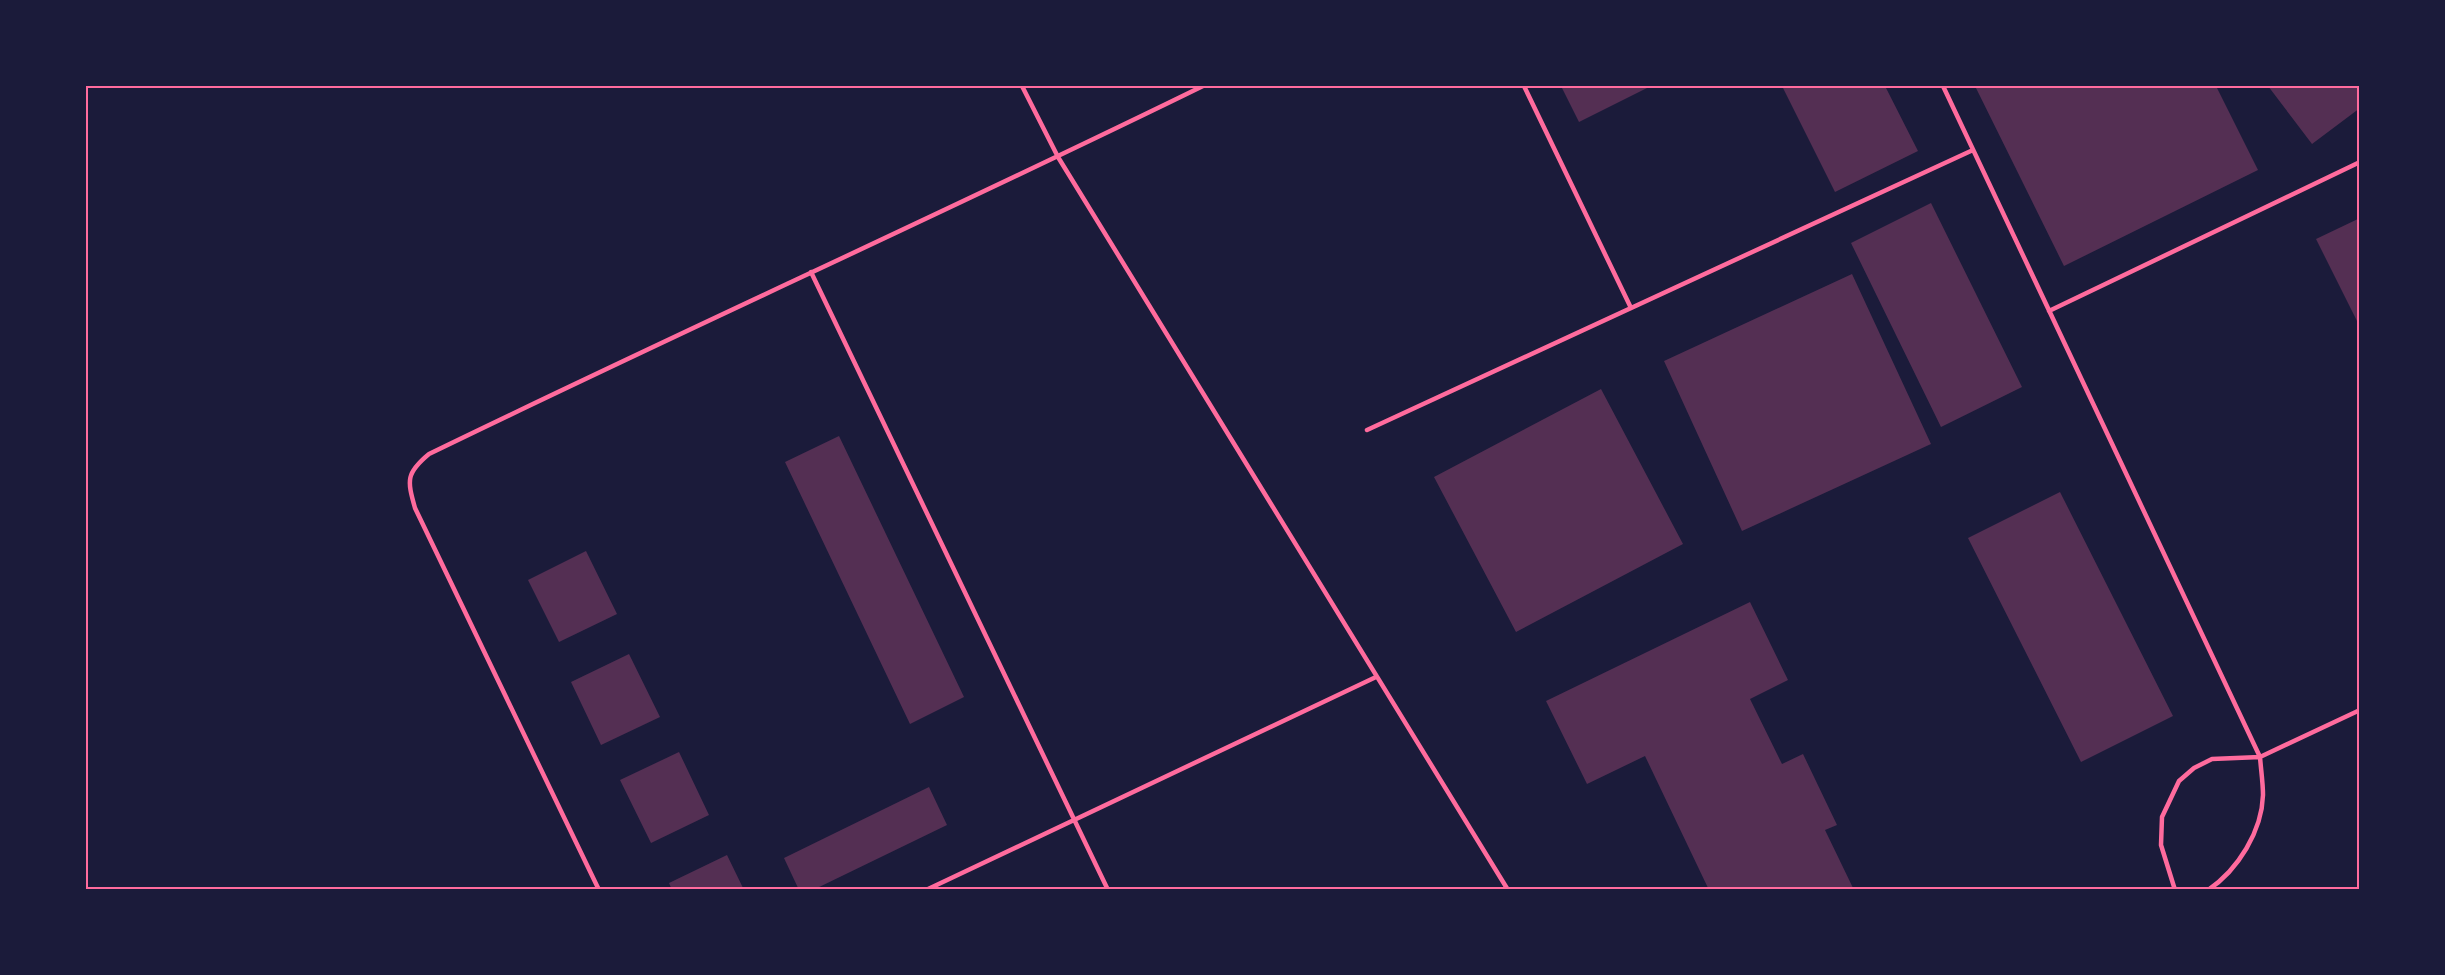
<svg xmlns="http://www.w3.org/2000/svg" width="2445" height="975" font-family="Inter,sans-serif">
	<rect width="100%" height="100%" fill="#1b1b3a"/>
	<path fill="#542f53" d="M1561,86H1651L1579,122Z
		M1782,86H1885L1918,151L1835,192Z
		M1975,86H2216L2258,170L2064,266Z
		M2268,86H2360V108L2312,144Z
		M1931,203L2022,387L1941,427L1851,243Z
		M2360,218V327L2316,239Z
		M1852,274L1931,444L1742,531L1664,361Z
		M1601,389L1683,544L1516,632L1434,477Z
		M839,436L964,697L910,724L785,462Z
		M2060,492L2173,716L2081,762L1968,538Z
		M586,551L617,614L559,642L528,580Z
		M1750,602L1788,680L1750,699L1782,764L1803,754L1837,825L1825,830L1854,890H1709L1645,756L1587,784L1546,701Z
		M629,654L660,717L601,745L571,682Z
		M679,752L709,815L651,843L620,780Z
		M929,787L947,825L813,890H799L784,858Z
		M727,855L744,890H672L669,883Z"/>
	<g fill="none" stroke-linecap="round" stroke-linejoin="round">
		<path stroke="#ff6b9d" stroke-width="4.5" d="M1022,86L1058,157L1508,890
			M1524,86L1631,308
			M1943,86L2260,757C2261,770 2263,783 2263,795C2262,831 2238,870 2208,890
			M811,272L1108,890
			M2049,311L2360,162
			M1367,430L1973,150
			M599,890L415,508C407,480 406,473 429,454C686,329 946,212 1203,86
			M926,890L1376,677
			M2175,890L2161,845L2162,817L2179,781L2194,768L2212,759L2260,757L2360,710"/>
	</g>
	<rect width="2445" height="975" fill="none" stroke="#1b1b3a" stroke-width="174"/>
	<rect x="87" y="87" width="2271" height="801" fill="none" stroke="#ff6b9d" stroke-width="2"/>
</svg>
